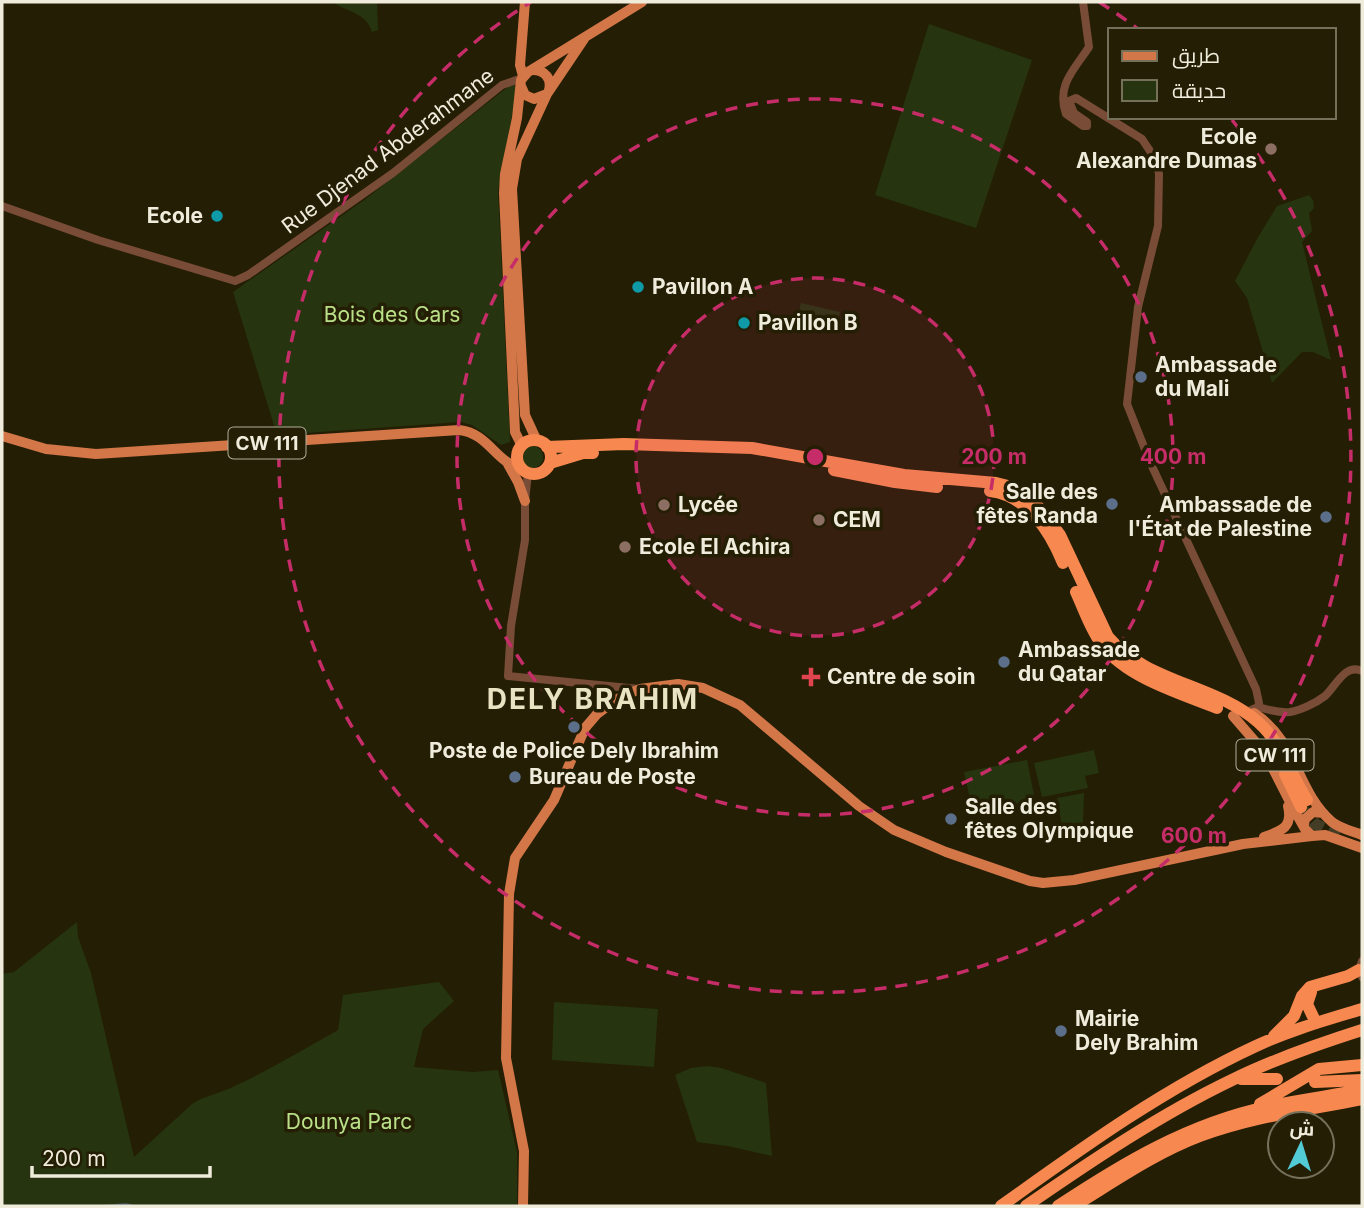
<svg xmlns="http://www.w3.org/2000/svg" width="1364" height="1208" font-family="Inter,Cairo,sans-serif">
	<rect width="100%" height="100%" fill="#241e04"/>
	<path fill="#26350f" d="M333,2H377L378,30L372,32C366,12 348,13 333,2Z
		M929,24L1032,60L976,228L875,195Z
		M515,85L517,89L498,191L510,442L501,445L472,425L461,422L277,435L233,292L367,198L509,86Z
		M1309,195L1313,200L1314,208L1309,213L1312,231L1302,242L1331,360L1313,352H1302L1272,383L1247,298L1235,281L1257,239L1277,206Z
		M801,303L840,312L835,333L796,324Z
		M521 457a11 11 0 1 1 22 0a11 11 0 1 1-22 0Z
		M1094,750L1099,773L1085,776L1088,788L1042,797L1034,763Z
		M1027,760L1035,800L973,812L964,772Z
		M1084,793L1083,824L1062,827L1057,798Z
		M77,922L78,937L91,973L134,1157L192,1104C206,1095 222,1093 237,1085C271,1069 304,1049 338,1030L343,995L439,982L454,1001L423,1029L414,1067L473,1072L498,1070L517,1152V1206H2V974L14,972Z
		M554,1002L658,1009L654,1067L552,1060Z
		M707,1066L721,1068L766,1083L772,1156L728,1146L697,1142L675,1075L691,1068Z"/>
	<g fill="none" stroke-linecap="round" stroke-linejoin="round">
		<path stroke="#485256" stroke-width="2" d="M102,1206L126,1204L134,1206"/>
		<path stroke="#423d24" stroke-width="12" stroke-dasharray="12 6" stroke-linecap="butt" d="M1301,808L1315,824L1339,836"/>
		<path stroke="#784c37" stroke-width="8" d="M1083,2L1089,47C1074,70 1056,85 1066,114L1083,126H1087V122L1074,113L1069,101L1076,98L1142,139L1156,160L1159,174L1158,226L1138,307L1127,404L1150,462L1256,689L1259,703L1258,707L1251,710
			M2,206L98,240L235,281L248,275L393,173L502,85L522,78
			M528,473L525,501V540L511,626L508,676L639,689
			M1258,707C1268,710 1279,713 1290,712C1301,710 1316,703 1325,696C1336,686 1345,663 1362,671
			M1362,961L1359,970L1362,977"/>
		<path stroke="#d37749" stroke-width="10" d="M533,70C545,70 552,79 549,90
			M523,76L520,65L525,2
			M521,86L525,95L534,99L547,94
			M2,436L46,449L96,454L459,430C489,433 496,464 522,468
			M537,441L525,415L512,189L517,159L547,94L584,39
			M522,446L515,432L504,193L505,174L517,118L521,80L528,72L642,2
			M508,464L518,482L525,501
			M1254,713C1298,742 1296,791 1332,822C1341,829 1352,831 1362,835
			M1233,716L1265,753L1292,806L1305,829L1312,836
			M1304,824L1305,819L1313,812L1323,813
			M1264,837C1282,831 1293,827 1288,806
			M523,1206L524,1151L506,1058L509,894L515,858L554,800L585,728L597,714L617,699L640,689L678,684L703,688L740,705L859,806L894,830L946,852L1030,881L1043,883L1074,880L1243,844L1312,836L1325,835L1362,848"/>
		<path stroke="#f78850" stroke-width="12" d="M517 457a17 17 0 1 1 34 0a17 17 0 1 1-34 0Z
			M547,447L624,444L752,448L904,475L996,483L1012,487L1030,498L1043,512L1060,535L1108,637C1147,683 1214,684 1258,722C1283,744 1290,774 1307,800
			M550,463L583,453H593
			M834,470L895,482L937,487
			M990,491C1027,495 1050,531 1063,563
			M1076,592C1084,609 1091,631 1103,646C1128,678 1180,693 1217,708
			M1285,774L1301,807
			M1311,992L1307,1004L1316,1023
			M1274,1036L1294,1016L1302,996L1310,987L1348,976L1359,970
			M1241,1079H1277
			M1315,1082L1362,1080
			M1260,1104L1319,1069L1362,1065
			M1001,1206C1082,1148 1165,1088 1256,1046C1290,1030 1326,1020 1362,1009
			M1026,1206C1091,1161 1161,1114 1232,1080C1274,1059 1318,1044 1362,1030
			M1058,1206C1123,1163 1188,1124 1266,1107C1298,1100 1330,1096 1362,1090
			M1074,1206C1115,1181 1155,1153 1200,1136C1253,1116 1308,1110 1362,1099"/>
	</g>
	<circle cx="815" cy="457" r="179" fill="#c62d68" fill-opacity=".12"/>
	<g fill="none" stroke="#c62d68" stroke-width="3.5" stroke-dasharray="12 9">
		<circle cx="815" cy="457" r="179"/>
		<circle cx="815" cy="457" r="358"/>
		<path d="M1099 2A536 536 0 0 1 1138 29M1232 120A536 536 0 1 1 531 2"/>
	</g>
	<g fill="#8d6e63" stroke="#241e04" stroke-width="2.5">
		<circle cx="1271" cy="149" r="7"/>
		<circle cx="664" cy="505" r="7"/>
		<circle cx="819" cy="520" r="7"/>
		<circle cx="625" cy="547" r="7"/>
	</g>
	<g fill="#0f9aa8" stroke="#241e04" stroke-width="2.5">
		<circle cx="217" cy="216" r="7"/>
		<circle cx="638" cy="287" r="7"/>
		<circle cx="744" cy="323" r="7"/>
	</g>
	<g fill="#5c6f8a" stroke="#241e04" stroke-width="2.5">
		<circle cx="1141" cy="377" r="7"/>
		<circle cx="1112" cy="504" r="7"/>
		<circle cx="1326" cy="517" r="7"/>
		<circle cx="1004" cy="662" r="7"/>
		<circle cx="574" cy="727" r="7"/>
		<circle cx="515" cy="777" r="7"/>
		<circle cx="951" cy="819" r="7"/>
		<circle cx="1061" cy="1031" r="7"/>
	</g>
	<path fill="#e0444e" stroke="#241e04" stroke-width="2.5" d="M807.5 666.5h7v7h7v7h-7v7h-7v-7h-7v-7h7z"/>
	<g text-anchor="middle" stroke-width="7" stroke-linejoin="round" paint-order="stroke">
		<g fill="#241e04" stroke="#b2ae9b" stroke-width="2">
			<rect x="228.5" y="427.5" width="77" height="31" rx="5"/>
			<rect x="1236.5" y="739.5" width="77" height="31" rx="5"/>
		</g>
		<g font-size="19" font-weight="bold" fill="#efecdc">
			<text x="267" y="450">CW 111</text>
			<text x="1275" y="762">CW 111</text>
		</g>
		<g font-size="21" font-weight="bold" fill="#efecdc" stroke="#241e04" text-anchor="start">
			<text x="1257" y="144" text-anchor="end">Ecole<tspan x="1257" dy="24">Alexandre Dumas</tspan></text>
			<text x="203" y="223" text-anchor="end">Ecole</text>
			<text x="652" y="294">Pavillon A</text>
			<text x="758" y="330">Pavillon B</text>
			<text x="1155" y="372">Ambassade<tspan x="1155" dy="24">du Mali</tspan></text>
			<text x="1098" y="499" text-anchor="end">Salle des<tspan x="1098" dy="24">fêtes Randa</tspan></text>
			<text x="678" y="512">Lycée</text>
			<text x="1312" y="512" text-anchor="end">Ambassade de<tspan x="1312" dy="24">l'État de Palestine</tspan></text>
			<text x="833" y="527">CEM</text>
			<text x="639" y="554">Ecole El Achira</text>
			<text x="1018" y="657">Ambassade<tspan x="1018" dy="24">du Qatar</tspan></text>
			<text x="827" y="684">Centre de soin</text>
			<text x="574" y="758" text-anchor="middle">Poste de Police Dely Ibrahim</text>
			<text x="529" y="784">Bureau de Poste</text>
			<text x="965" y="814">Salle des<tspan x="965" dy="24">fêtes Olympique</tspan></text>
			<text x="1075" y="1026">Mairie<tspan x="1075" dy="24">Dely Brahim</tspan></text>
		</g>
		<g font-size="21" fill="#efecdc" stroke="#241e04">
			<text transform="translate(388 151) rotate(-37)" y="7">Rue Djenad Abderahmane</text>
		</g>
		<g font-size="21" fill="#bae188" stroke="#241e04">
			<text x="392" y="322">Bois des Cars</text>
			<text x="349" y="1129">Dounya Parc</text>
		</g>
		<g font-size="28" font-weight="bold" letter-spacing="2" fill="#e9e3c3" stroke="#241e04">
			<text x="593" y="709">DELY BRAHIM</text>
		</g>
	</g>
	<circle cx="815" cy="457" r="10" fill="#c62d68" stroke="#241e04" stroke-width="3.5"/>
	<g font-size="21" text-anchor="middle" font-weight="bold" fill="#c62d68" stroke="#241e04" stroke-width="7" stroke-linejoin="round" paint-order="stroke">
		<text x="994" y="464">200 m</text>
		<text x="1173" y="464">400 m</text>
		<text x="1194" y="843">600 m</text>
	</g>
	<rect width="1364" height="1208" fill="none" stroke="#efecdc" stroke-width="7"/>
	<rect x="1108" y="28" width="228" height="91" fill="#241e04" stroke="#75705a" stroke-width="2"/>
	<rect x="1122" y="51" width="35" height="10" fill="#d37749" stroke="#75705a" stroke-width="2"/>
	<text x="1172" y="63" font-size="21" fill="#efecdc">طريق</text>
	<rect x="1122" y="80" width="35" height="21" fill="#26350f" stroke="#75705a" stroke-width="2"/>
	<text x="1172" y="98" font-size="21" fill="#efecdc">حديقة</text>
	<g transform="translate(1301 1145) rotate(4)"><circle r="33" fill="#241e04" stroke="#75705a" stroke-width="2"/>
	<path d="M0-5L12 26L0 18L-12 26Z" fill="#52cbd7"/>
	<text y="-10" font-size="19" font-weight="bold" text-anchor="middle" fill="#efecdc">ش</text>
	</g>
	<path d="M32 1166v10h178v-10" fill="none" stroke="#efecdc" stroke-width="3.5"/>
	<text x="42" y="1166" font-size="21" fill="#efecdc" stroke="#241e04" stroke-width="5" paint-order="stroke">200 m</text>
</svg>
